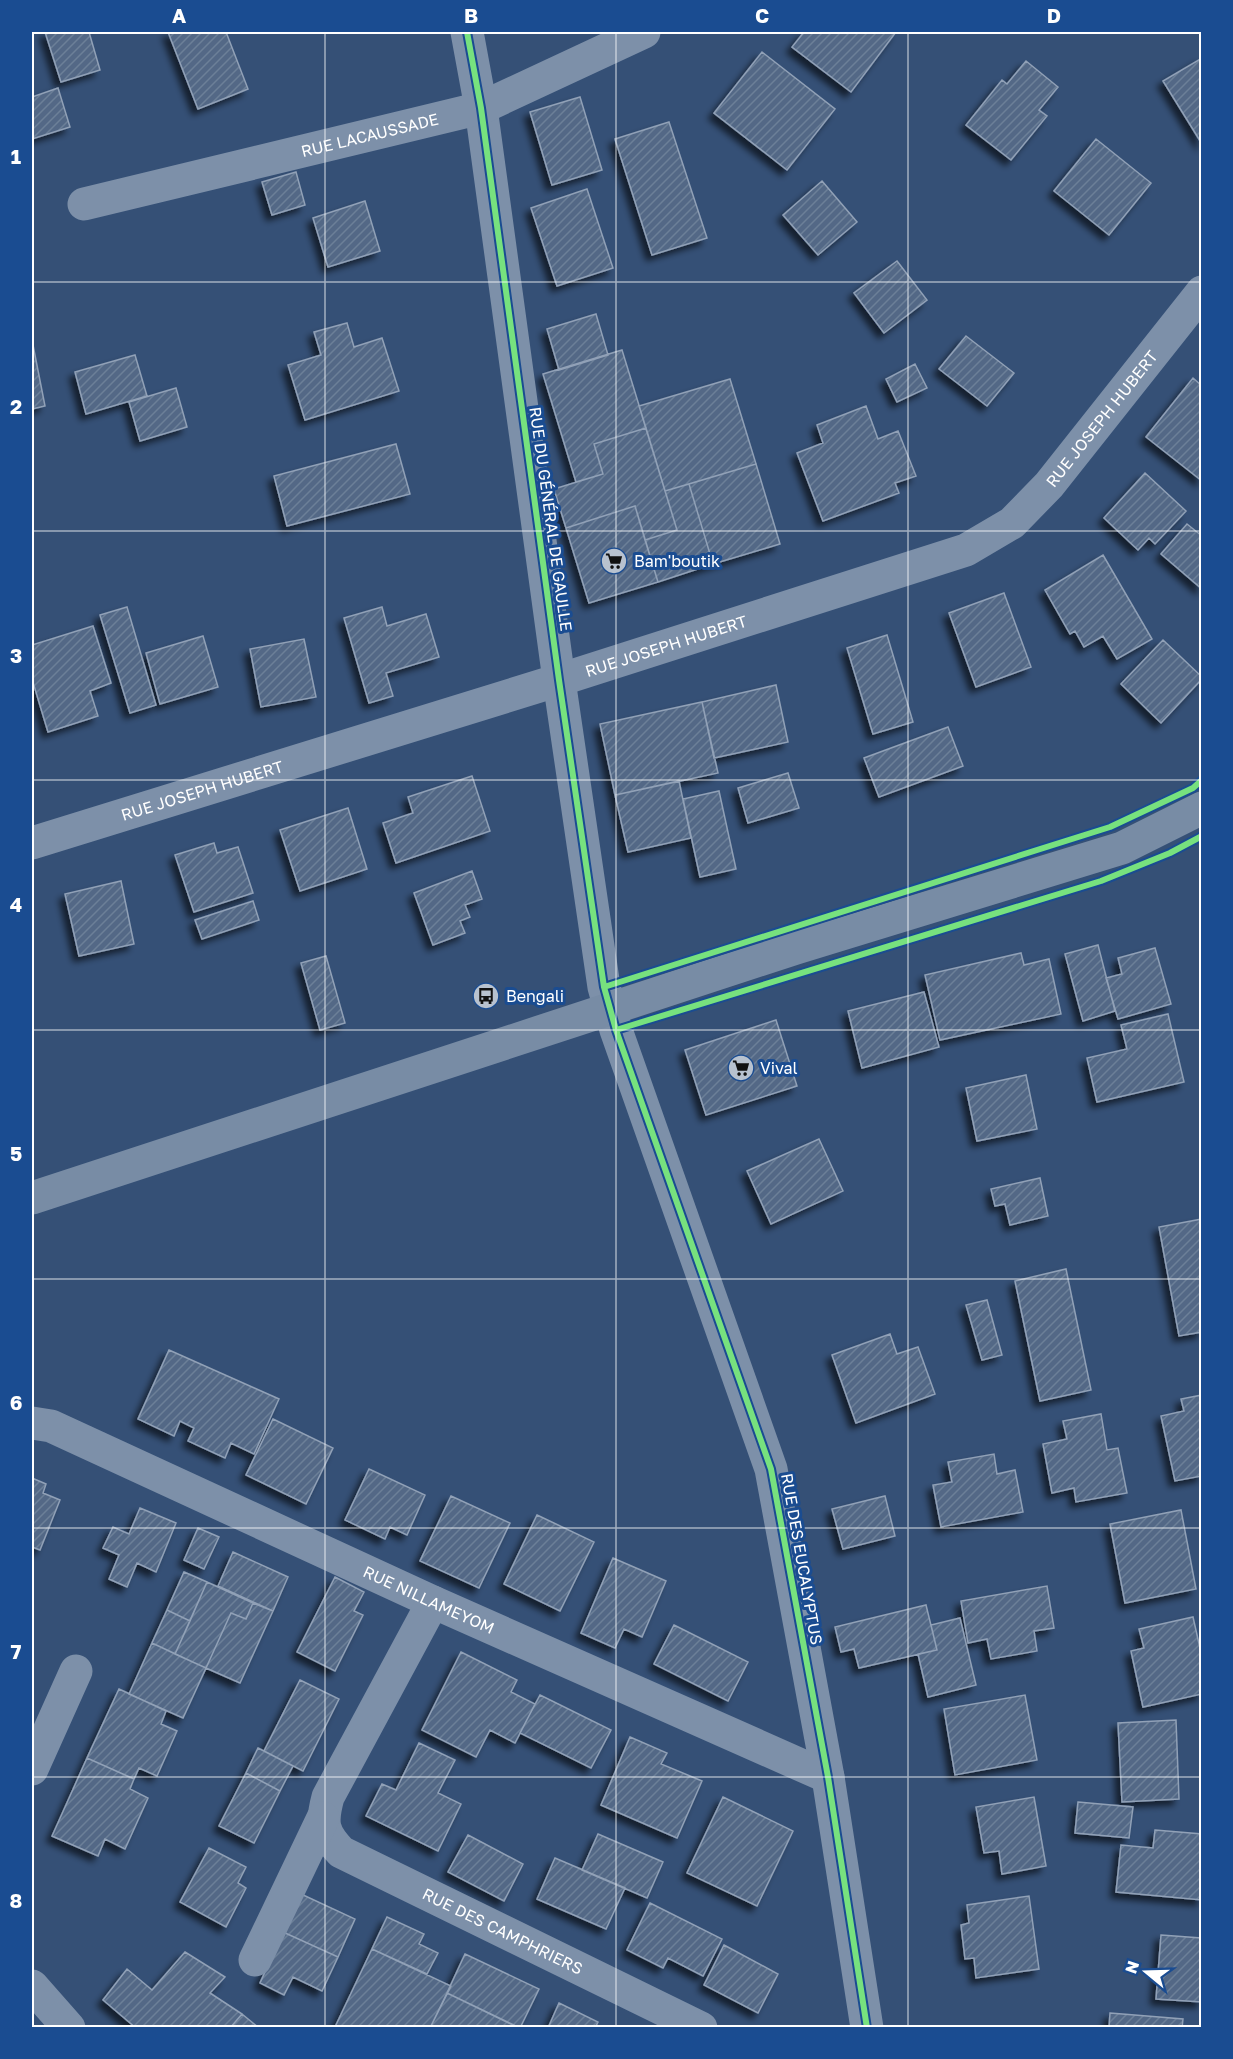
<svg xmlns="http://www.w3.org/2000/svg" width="1233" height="2059" font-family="'Golos Text',sans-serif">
	<defs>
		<pattern id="building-hatch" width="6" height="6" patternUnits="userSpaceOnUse" patternTransform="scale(1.5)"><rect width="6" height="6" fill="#526886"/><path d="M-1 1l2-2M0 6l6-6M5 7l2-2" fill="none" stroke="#6c7f98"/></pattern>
		<filter id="shadow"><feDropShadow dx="-5.5" dy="5.5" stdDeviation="3" flood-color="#0009"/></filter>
	</defs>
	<rect width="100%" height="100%" fill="#355076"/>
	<path fill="url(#building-hatch)" stroke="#91a1b7" stroke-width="1.5" filter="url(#shadow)" d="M45,32H89L100,70L61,82Z
		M168,32H226L248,89L198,109Z
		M804,32H896L851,92L792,47Z
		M762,52L835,109L787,170L714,113Z
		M1202,58V144L1163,81Z
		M1026,61L1058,87L1039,110L1047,116L1011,160L966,125L1002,80L1007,84Z
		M58,88L70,127L32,139V97Z
		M580,97L602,170L552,185L530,112Z
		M669,122L707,238L652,255L615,139Z
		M1096,139L1151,183L1109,235L1054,191Z
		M296,172L305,205L272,215L262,182Z
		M822,181L857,222L818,255L783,215Z
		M587,189L613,268L557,286L531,208Z
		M365,201L380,251L328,267L313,218Z
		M897,261L927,300L884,333L854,293Z
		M596,314L608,355L559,370L547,329Z
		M347,323L354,347L382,338L399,391L305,420L288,365L321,355L314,332Z
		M966,336L1014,373L987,406L939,369Z
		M32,340L45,406L32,409Z
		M622,350L646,428L594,444L603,474L576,482L543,374Z
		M135,355L147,396L86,414L75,372Z
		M915,364L927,388L897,402L886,379Z
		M1193,378L1202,386V481L1146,437Z
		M730,379L756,464L665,491L639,406Z
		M176,388L187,427L140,441L129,402Z
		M866,406L878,439L898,431L916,476L895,483L899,493L823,521L797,453L823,443L817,425Z
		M646,428L677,530L645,540L635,506L566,528L554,489L603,474L594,444Z
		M396,444L410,494L287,526L274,476Z
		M756,464L780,544L713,564L689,484Z
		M1145,473L1186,511L1155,544L1149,538L1138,550L1104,518Z
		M689,484L713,564L658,582L645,540L677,530L665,491Z
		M635,506L658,582L589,603L566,528Z
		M1187,524L1202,536V589L1161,554Z
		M1103,555L1152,639L1117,659L1103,636L1084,647L1075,631L1070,634L1045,590Z
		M1004,593L1031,667L976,687L949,613Z
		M127,607L156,705L130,713L100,615Z
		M382,607L387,626L426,614L439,657L386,673L393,696L369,703L344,618Z
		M93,626L111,683L90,691L98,716L48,732L32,679V645Z
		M887,635L913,722L873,734L847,648Z
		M203,636L218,687L160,704L146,653Z
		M304,639L316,697L261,707L250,649Z
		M1163,640L1202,677V679L1161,723L1121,684Z
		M776,685L788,742L714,758L702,702Z
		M702,702L718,773L615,795L600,724Z
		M948,727L963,766L879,797L864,758Z
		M788,773L799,808L748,823L738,788Z
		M472,776L490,831L396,863L383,823L413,813L408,797Z
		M679,781L691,838L628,852L615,795Z
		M719,791L736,869L700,877L683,799Z
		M348,808L367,869L300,891L280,830Z
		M214,843L217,853L238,847L253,893L194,912L175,855Z
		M472,871L482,899L465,905L470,917L460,921L465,933L433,945L414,893Z
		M121,881L134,944L79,956L65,894Z
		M253,901L259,920L202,939L195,920Z
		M1098,945L1115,1011L1083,1021L1065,954Z
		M1155,948L1171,1004L1118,1019L1106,978L1122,974L1118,958Z
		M1021,953L1024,965L1049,959L1061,1014L940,1040L925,975Z
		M326,956L345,1023L320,1030L301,963Z
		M924,992L939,1047L862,1068L848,1011Z
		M1168,1014L1184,1082L1097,1102L1087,1058L1127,1049L1121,1025Z
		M776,1020L797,1086L706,1115L685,1050Z
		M1026,1075L1037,1129L977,1141L966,1088Z
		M819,1139L843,1191L771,1224L747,1171Z
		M1040,1178L1048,1216L1010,1225L1005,1204L995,1206L991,1189Z
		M1202,1219V1332L1179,1336L1159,1227Z
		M1066,1269L1091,1390L1040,1401L1015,1281Z
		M987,1300L1002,1355L982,1360L966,1305Z
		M890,1334L897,1354L918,1347L935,1394L856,1423L832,1355Z
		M169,1350L279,1399L254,1454L231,1443L225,1458L188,1441L194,1428L180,1421L174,1436L138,1419Z
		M1202,1395V1476L1175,1481L1161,1416L1184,1411L1181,1399Z
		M1101,1414L1107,1450L1118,1448L1127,1493L1076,1502L1074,1488L1052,1493L1043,1444L1067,1439L1063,1421Z
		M273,1419L333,1448L306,1504L246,1475Z
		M994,1454L997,1474L1015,1470L1023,1512L941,1527L933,1485L952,1482L948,1462Z
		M369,1469L425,1495L407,1535L390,1527L385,1539L345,1520Z
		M32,1478L46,1484L43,1493L60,1500L40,1550L32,1547Z
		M451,1496L510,1523L479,1588L420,1561Z
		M885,1496L895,1536L843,1549L832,1509Z
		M140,1508L176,1523L156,1572L137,1563L127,1587L109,1579L119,1555L103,1548L113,1527L129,1534Z
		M1181,1510L1196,1589L1125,1603L1110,1524Z
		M537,1515L594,1542L560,1611L504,1584Z
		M198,1528L219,1537L204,1569L184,1560Z
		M233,1552L288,1577L273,1611L218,1586Z
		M613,1558L666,1581L642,1637L624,1629L615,1648L581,1633Z
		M184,1572L207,1582L190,1621L167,1610Z
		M335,1577L364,1592L354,1611L363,1615L335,1671L297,1652Z
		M207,1582L253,1603L246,1619L231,1613L206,1668L175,1654Z
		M1047,1586L1054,1628L1034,1631L1037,1651L991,1659L987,1639L968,1643L961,1601Z
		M253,1603L273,1611L240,1683L206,1668L231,1613L246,1619Z
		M926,1605L937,1650L859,1668L854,1649L841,1652L835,1627Z
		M167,1610L190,1621L175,1654L152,1643Z
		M1193,1617L1202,1657V1694L1143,1707L1131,1651L1144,1648L1139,1629Z
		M960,1618L976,1685L928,1697L918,1654L937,1650L931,1625Z
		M674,1625L748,1662L728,1701L654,1664Z
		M152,1643L206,1668L183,1718L129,1694Z
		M461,1652L517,1680L511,1692L535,1704L515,1743L490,1730L476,1757L422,1730Z
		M300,1680L339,1699L303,1771L264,1751Z
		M119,1689L166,1711L161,1724L177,1731L157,1776L139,1768L134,1779L87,1758Z
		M540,1695L611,1730L591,1768L520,1733Z
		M1025,1695L1037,1760L955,1775L944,1709Z
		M1176,1720L1179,1799L1122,1802L1118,1723Z
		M630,1737L667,1753L661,1764L702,1781L677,1838L601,1805Z
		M419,1743L455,1760L438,1793L461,1804L438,1851L366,1816L382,1784L396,1790Z
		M258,1748L293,1766L280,1791L246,1773Z
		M87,1758L134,1779L130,1789L148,1798L125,1849L105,1839L98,1856L52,1836Z
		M246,1773L280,1791L254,1843L219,1826Z
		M723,1797L793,1831L757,1906L687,1873Z
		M1034,1797L1046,1866L1002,1874L999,1851L984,1853L976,1807Z
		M1078,1802L1133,1807L1129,1838L1075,1833Z
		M1155,1830L1202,1834V1900L1116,1892L1121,1845L1153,1848Z
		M598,1834L663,1862L647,1898L582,1870Z
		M468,1835L523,1864L504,1901L448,1872Z
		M209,1848L246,1867L238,1883L246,1888L226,1927L180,1902Z
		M555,1858L625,1888L606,1929L537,1899Z
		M301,1894L355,1919L338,1957L283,1932Z
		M1029,1896L1039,1969L976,1978L974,1958L965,1959L961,1925L969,1923L967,1905Z
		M650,1903L722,1939L703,1976L668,1958L663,1968L627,1950Z
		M387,1917L424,1934L419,1944L438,1953L427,1974L372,1949Z
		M283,1932L338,1957L322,1991L293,1977L284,1995L260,1983Z
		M1161,1935L1201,1938L1200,1959H1202V2002L1156,1999Z
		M724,1945L778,1974L758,2013L704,1985Z
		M372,1949L451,1986L430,2028L335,2027Z
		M185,1952L225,1977L210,1993L242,2014L230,2028H136L103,2000L127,1969L152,1990Z
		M465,1954L539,1989L520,2028L447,1993Z
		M447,1993L519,2028H430Z
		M559,2003L598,2022L595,2028H548Z
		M1110,2013L1183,2019L1182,2028H1109Z
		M242,2014L259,2028H230Z"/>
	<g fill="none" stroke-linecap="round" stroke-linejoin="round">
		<g stroke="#7d90a9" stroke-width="33">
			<path d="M467,32L481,108L559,680L604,987L616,1030L771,1469L828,1777L867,2028"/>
			<path id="s1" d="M84,204L481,108L644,32"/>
			<path id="s2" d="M32,843L559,680L966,550L1012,523L1049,485L1202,292"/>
			<path id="s3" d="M32,1423L51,1426L433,1602L828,1777"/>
			<path id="s4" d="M433,1602L328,1797C321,1823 322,1832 341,1852L701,2028"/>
			<path d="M32,1769L76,1671"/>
			<path d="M255,1960L323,1818"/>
			<path d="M32,1986L69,2028"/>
		</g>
		<path stroke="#788ca5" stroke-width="33" d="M32,1198L796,948L1122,848L1202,808"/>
		<g stroke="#1a4c91" stroke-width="10">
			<path id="cycleway" d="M467,32L481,108L559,680L604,987L616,1030L771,1469L828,1777L867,2028
				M604,987L1110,827L1193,788L1202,780
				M616,1030L1101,881L1170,853L1202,836"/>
		</g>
		<use href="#cycleway" stroke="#77e17e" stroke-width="6"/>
	</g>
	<path fill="none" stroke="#fff" stroke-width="1.5" stroke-opacity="0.55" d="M325,32V2028M616,32V2028M908,32V2028M32,282H1202M32,531H1202M32,780H1202M32,1030H1202M32,1279H1202M32,1528H1202M32,1777H1202"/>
	<defs>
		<g id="supermarket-disc" transform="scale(1.35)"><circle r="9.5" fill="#b8c2cf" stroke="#1a4c91"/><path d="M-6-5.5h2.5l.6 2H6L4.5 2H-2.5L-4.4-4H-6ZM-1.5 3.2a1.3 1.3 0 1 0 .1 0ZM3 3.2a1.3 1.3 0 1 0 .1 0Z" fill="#111"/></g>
		<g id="bus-disc" transform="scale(1.35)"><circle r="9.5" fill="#b8c2cf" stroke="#1a4c91"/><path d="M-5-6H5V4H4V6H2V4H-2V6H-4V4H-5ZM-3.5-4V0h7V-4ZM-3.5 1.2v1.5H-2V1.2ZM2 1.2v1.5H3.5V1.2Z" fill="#111"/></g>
	</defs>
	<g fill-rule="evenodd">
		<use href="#supermarket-disc" x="614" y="561"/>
		<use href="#bus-disc" x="486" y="996"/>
		<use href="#supermarket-disc" x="741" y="1068"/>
	</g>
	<g text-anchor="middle" stroke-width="6" stroke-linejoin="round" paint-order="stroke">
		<g font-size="16" fill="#fff" stroke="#1a4c91">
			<text dy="6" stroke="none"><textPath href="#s1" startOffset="294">RUE LACAUSSADE</textPath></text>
			<text dy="6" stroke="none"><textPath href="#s2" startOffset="1170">RUE JOSEPH HUBERT</textPath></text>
			<text transform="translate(551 519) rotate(82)" y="6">RUE DU GÉNÉRAL DE GAULLE</text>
			<text dy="6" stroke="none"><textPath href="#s2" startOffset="664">RUE JOSEPH HUBERT</textPath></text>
			<text dy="6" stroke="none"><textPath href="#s2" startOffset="178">RUE JOSEPH HUBERT</textPath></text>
			<text transform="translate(802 1559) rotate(80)" y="6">RUE DES EUCALYPTUS</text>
			<text dy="6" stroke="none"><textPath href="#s3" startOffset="435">RUE NILLAMEYOM</textPath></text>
			<text dy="6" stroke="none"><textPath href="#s4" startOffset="462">RUE DES CAMPHRIERS</textPath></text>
		</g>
		<g font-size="16" fill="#fff" stroke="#1a4c91" text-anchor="start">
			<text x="634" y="567">Bam'boutik</text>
			<text x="506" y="1002">Bengali</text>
			<text x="760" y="1074">Vival</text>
		</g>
	</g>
	<rect width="1233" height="2059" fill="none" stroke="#1a4c91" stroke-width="66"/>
	<g transform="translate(1146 1972) rotate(289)" stroke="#1a4c91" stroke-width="4.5" paint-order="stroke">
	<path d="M0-4.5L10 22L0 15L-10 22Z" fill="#ffffff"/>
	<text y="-9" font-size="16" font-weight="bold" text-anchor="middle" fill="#ffffff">N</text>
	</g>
	<rect x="33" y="33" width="1167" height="1993" fill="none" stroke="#fff" stroke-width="2"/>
	<g font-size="20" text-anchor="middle" font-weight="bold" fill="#fff">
		<text x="179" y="23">A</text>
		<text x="471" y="23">B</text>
		<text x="762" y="23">C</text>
		<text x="1054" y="23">D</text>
		<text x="16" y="164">1</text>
		<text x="16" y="414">2</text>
		<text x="16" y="663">3</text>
		<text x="16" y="912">4</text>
		<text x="16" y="1161">5</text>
		<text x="16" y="1410">6</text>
		<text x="16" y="1659">7</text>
		<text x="16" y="1908">8</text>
	</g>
</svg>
